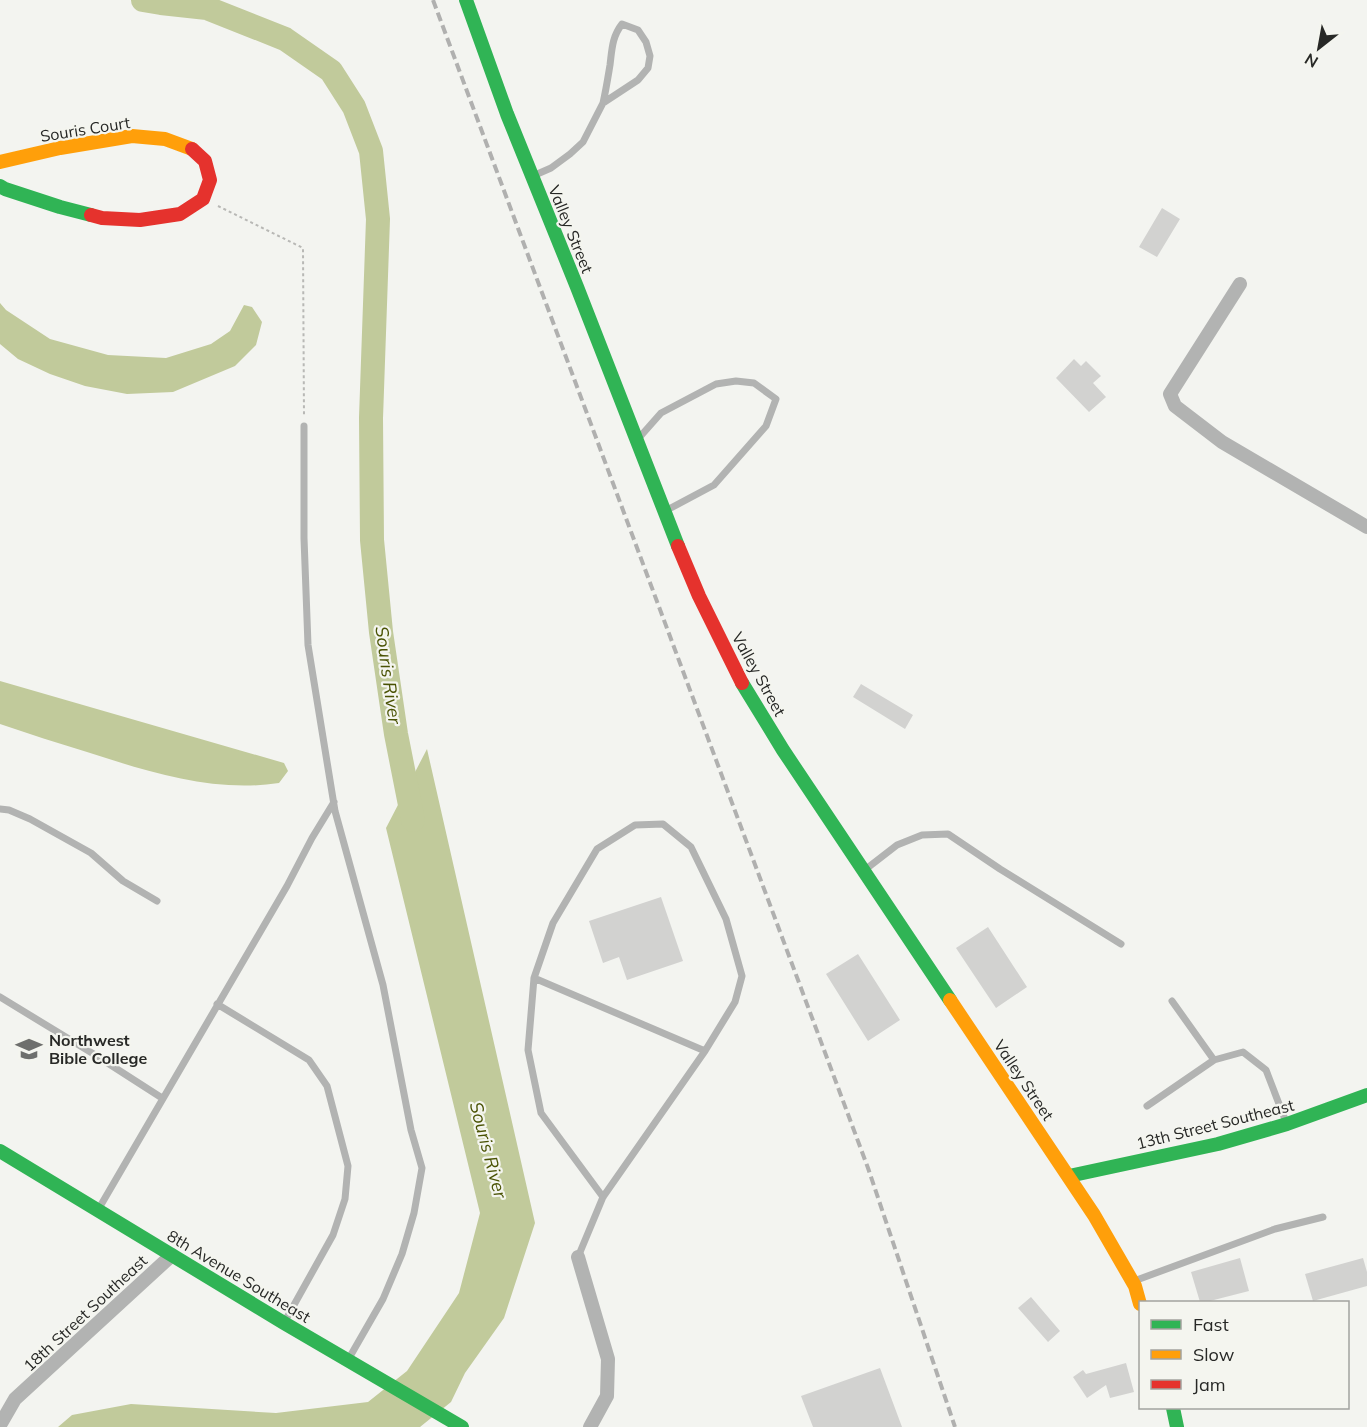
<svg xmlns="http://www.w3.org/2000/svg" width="1367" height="1427" font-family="Mulish,sans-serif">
	<rect width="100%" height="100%" fill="#f3f4f0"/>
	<path fill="#c1ca9b" d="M0,303L6,310L50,339L108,355L166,358L211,344L230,331L244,305L252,307L262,322L256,345L235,366L173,392L127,394L85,386L50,374L18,359L0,344Z
		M0,681L284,763L288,771L279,783C214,793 149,772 87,752C58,743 29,734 0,724Z
		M427,749L535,1223L504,1318L465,1373L451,1402L420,1427H58L72,1415L131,1404L276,1413L368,1402L407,1371L459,1293L480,1213L386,828Z"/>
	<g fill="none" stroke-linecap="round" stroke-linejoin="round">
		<path stroke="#c1ca9b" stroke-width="24" d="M143,0L161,3L207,8L285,39L331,71L354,107L371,151L378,219L371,418L372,540L381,632L396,734L413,820"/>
	</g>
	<path fill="#d2d2d0" d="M1162,208L1180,219L1157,257L1139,247Z
		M1074,359L1081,366L1086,361L1101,376L1093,383L1106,397L1089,412L1056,378Z
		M861,684L913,715L905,729L853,697Z
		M661,897L683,961L627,980L619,957L603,963L589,921Z
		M988,927L1027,987L996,1008L956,948Z
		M858,954L900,1020L868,1041L826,974Z
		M1240,1258L1249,1291L1206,1302H1200L1191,1272Z
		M1363,1258L1367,1272V1286L1313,1301L1305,1274Z
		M1031,1297L1060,1331L1048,1342L1018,1308Z
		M1126,1363L1134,1392L1110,1398L1106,1385L1087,1398L1073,1377L1083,1370L1086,1374Z
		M880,1368L902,1427H813L801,1396Z"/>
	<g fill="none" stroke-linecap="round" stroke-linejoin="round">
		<path stroke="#b8b8b5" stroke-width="2" stroke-dasharray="3 3" stroke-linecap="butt" d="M218,206L303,248L304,417"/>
		<path stroke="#b2b3b2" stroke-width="7" d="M535,175L551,168L570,154L583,142L603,103L638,80L648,68L650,56L646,42L638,30L622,24C612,37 612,49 610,65C608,77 606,90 603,103
			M304,426V538L308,645L335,811L383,985L411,1130L422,1168L414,1213L402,1254L383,1299L348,1360
			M638,439L661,413L716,384L736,381L754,383L776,399L766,426L714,485L667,510
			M0,809L9,810L30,819L91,853L123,881L157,901
			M866,869L897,845L922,835L948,834L1000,869L1121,944
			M534,978L705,1051
			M0,997L92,1053L162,1098
			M1172,1001L1214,1060
			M217,1004L309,1060L327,1086L348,1166L345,1199L333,1235L285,1321
			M1147,1106L1214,1060L1243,1052L1266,1070L1286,1122
			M98,1210L287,886L312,838L334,802
			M578,1257L603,1197L705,1051L735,1002L742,976L726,919L691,847L663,824L635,825L597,849L553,923L534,978L528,1050L541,1113L603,1197
			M1134,1281L1275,1229L1323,1217"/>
		<path stroke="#b2b3b2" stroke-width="14" d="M1240,284L1170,394L1175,406L1222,442L1367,527
			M578,1257L608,1359L607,1396L590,1427
			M0,1425L15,1399L172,1255"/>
		<path stroke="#30b455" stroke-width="14" d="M466,0L507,114L577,287L678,546
			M0,186L5,189L60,207L91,215
			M742,683L783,750L950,1000
			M0,1151L284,1323L462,1427
			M1069,1176L1218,1144L1287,1124L1367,1095
			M1173,1408L1177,1427"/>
		<path stroke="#ff9f0a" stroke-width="14" d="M0,162L60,148L132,136L165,139L192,149
			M950,1000L1094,1215L1135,1286L1140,1304"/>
		<path stroke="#e5322d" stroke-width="14" d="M91,215L102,218L140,220L180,214L203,199L210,180L205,161L192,149
			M678,546L699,596L742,683"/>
		<path stroke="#b0b0af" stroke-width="4" stroke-dasharray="9 4.5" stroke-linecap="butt" d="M433,0L868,1168L955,1427"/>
	</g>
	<defs>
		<g id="school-bare" transform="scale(2.07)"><path d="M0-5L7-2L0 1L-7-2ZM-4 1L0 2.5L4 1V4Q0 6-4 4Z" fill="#6e6f6d" stroke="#f4f5ef" stroke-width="2.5" paint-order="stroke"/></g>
	</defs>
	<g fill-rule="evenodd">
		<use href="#school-bare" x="29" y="1049"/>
	</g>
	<g text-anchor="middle" stroke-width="4.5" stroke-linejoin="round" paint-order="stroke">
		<g font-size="16" fill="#272826" stroke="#f4f5ef">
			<text transform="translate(85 129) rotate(-9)" y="6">Souris Court</text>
			<text transform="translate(571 229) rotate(68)" y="6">Valley Street</text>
			<text transform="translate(759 674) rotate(61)" y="6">Valley Street</text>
			<text transform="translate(1024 1080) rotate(56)" y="6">Valley Street</text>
			<text transform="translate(1215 1124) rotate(-14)" y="6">13th Street Southeast</text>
			<text transform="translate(239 1276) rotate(31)" y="6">8th Avenue Southeast</text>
			<text transform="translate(85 1313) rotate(-43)" y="6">18th Street Southeast</text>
		</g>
		<g font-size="16" font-weight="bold" fill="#272826" stroke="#f4f5ef" text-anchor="start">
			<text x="49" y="1046">Northwest<tspan x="49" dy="18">Bible College</tspan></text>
		</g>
		<g font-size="18" font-style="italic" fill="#495203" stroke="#f4f5ef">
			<text transform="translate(388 675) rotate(82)" y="6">Souris River</text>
			<text transform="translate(488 1150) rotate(75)" y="6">Souris River</text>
		</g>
	</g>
	<rect x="1139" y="1301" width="210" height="108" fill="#f4f5ef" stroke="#a2a39f" stroke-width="1.5"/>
	<rect x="1151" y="1320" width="30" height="9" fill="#30b455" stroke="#a2a39f" stroke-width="1.5"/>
	<text x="1193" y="1331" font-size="18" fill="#272826">Fast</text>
	<rect x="1151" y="1350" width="30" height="9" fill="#ff9f0a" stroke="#a2a39f" stroke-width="1.5"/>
	<text x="1193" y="1361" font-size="18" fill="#272826">Slow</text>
	<rect x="1151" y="1380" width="30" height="9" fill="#e5322d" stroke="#a2a39f" stroke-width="1.5"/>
	<text x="1193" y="1391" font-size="18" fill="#272826">Jam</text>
	<g transform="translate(1319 48) rotate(211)" stroke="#f4f5ef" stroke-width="4.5" paint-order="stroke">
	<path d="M0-4.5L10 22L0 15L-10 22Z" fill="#272826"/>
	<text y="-9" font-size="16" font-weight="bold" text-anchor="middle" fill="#272826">N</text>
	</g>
</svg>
